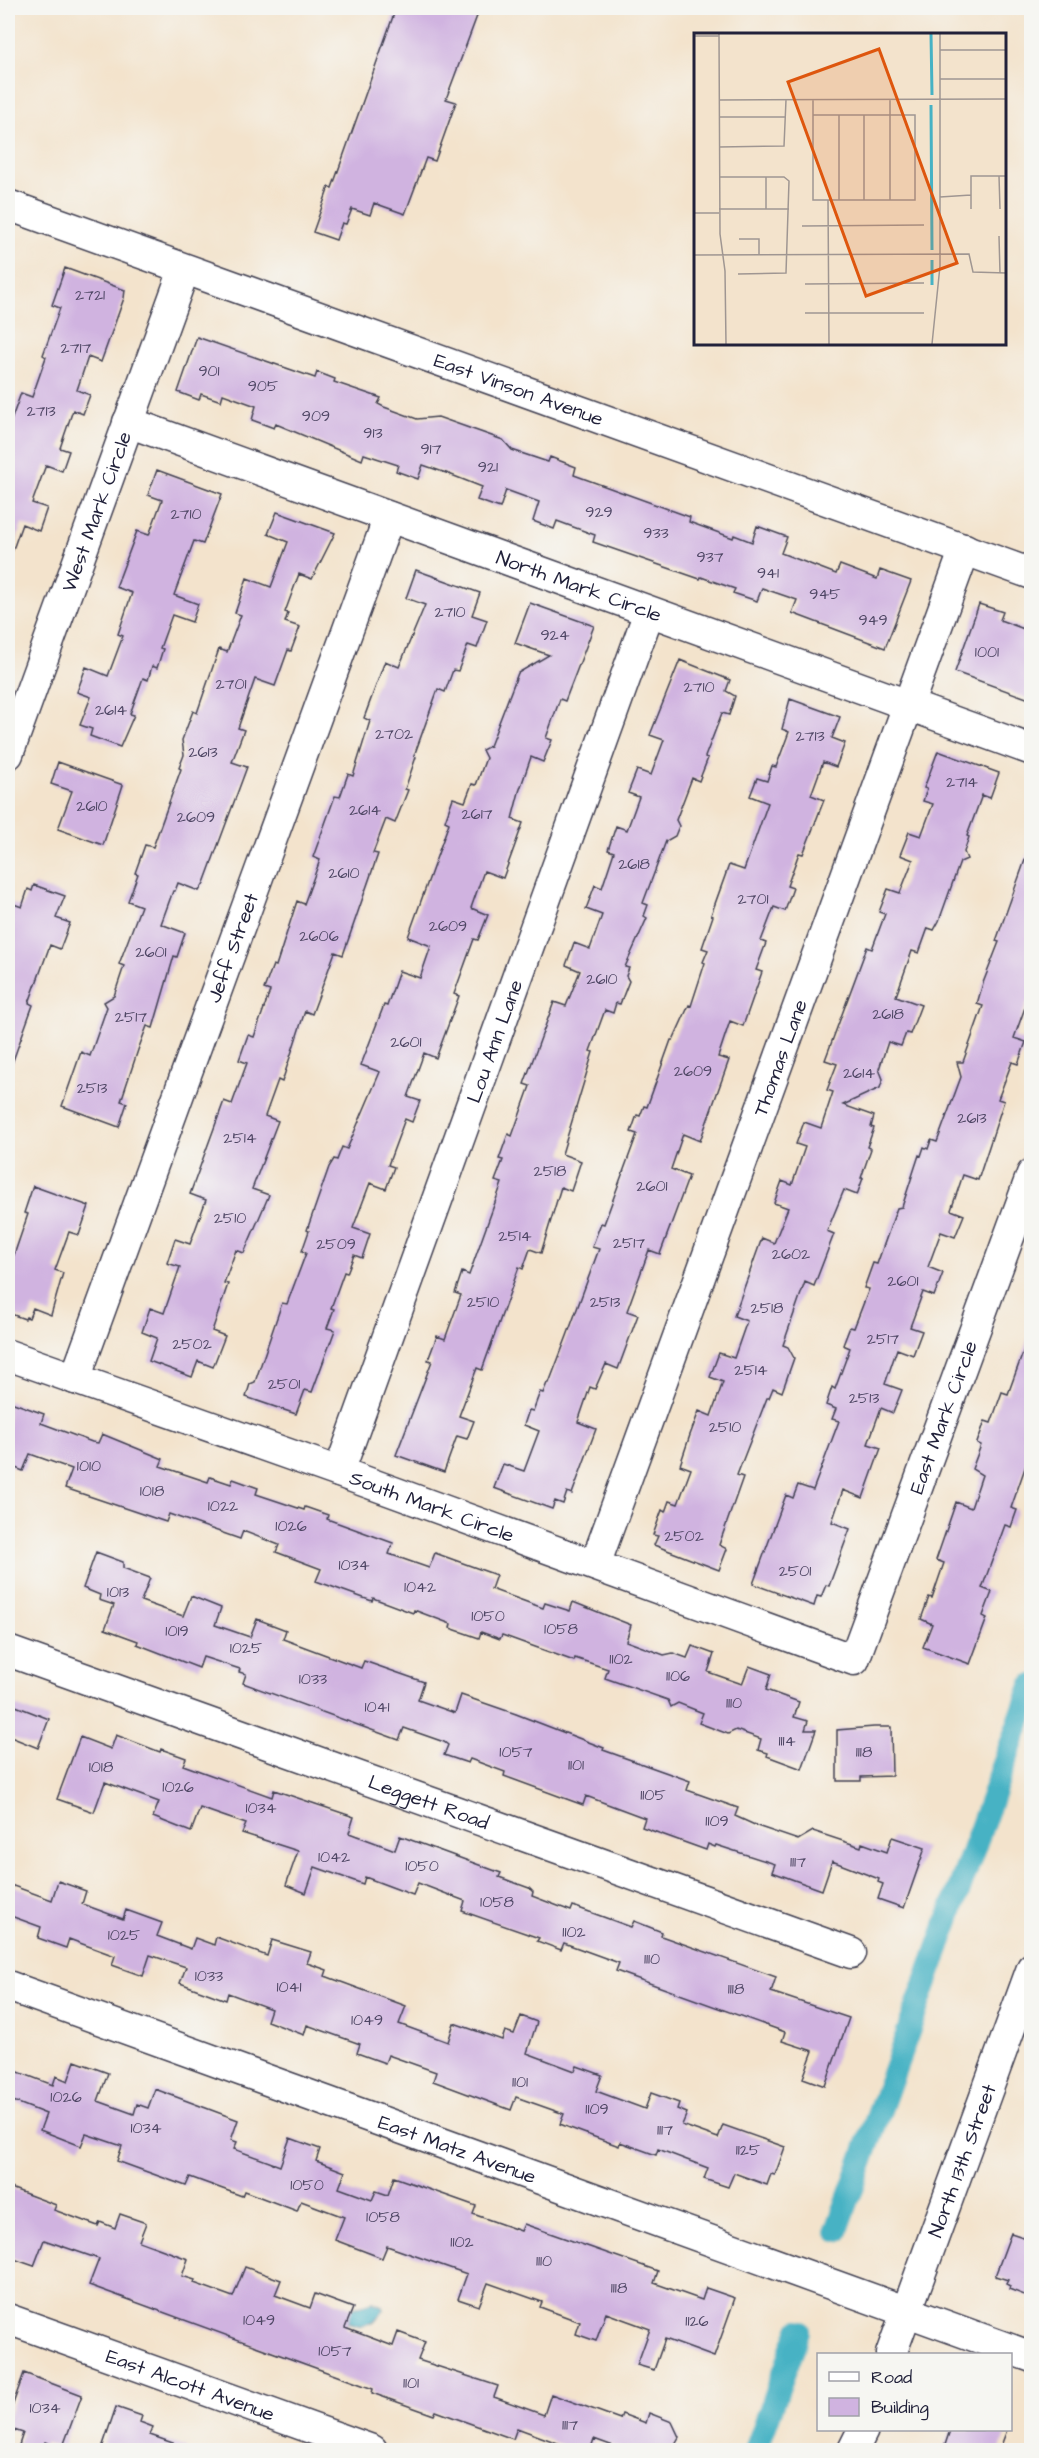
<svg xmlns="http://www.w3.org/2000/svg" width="1039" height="2458" font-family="'Architects Daughter',sans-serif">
	<rect width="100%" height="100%" fill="#f6f6f2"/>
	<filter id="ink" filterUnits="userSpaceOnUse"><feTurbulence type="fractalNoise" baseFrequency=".0167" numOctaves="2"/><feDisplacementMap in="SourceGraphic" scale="12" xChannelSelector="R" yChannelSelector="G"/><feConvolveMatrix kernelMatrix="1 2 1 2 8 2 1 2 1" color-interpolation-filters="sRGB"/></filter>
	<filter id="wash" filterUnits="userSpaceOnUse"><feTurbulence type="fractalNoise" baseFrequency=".008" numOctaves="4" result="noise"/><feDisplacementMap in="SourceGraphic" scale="24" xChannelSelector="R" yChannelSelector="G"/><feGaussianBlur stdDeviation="1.35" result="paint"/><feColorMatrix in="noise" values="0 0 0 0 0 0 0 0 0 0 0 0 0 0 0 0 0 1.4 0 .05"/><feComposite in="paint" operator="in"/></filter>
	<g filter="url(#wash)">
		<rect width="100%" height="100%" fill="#f3e3cc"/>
		<path fill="#46b2c4" stroke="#346a80" stroke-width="1.5" d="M372,2302L382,2306L384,2310L374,2321L361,2326L348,2322L351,2309Z"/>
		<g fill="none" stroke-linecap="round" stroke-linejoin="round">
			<path stroke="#46b2c4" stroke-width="24" d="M837,2230L1032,1686
				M756,2450L799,2331"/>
		</g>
		<g id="blocks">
			<path fill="#d0b3e0" d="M396,8H480L446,99L456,102L435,161L426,158L405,214L374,203L370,215L352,209L346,224L342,223L336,240L313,232L329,187L332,188Z
				M65,268L125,290L124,298L101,362L88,357L77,390L90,395L83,414L73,410L60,448L69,451L62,471L46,465L32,503L47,508L39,531L22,524L10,558H8V429L21,393L32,397L46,357L43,355L60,308L52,305Z
				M197,337L315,378L317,372L335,379L334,382L381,398L378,404L384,407L417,419L438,417L503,440L512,450L548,462L550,457L576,467L574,475L690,517L689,522L733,538L734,535L752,542L757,526L787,537L781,553L836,574L840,565L877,579L880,570L911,581L885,648L792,613L797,600L762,588L757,601L733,593L735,589L701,577L700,579L593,542L595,535L557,521L554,529L533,521L539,502L506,490L500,508L477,500L482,487L449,474L423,465L418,479L396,471L398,465L364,454L362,460L276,424L274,428L252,420L256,406L223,394L221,401L201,394L199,400L178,392Z
				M157,470L222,494L203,544L194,541L174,595L198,604L192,622L172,615L160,648L163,649L157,668L152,666L148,680L143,678L130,714L134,715L120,747L90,736L92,729L80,725L91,697L77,692L86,667L108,676L123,636L118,634L132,593L116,587L137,531L149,535L162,500L148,495Z
				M277,512L335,533L312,579L299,574L285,612L288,613L285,622L300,627L291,651L288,650L275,686L255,679L238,728L244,730L232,762L247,767L204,883L199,891L178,883L175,891H173L161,924L185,933L177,957L174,956L153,1028L147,1026L138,1050L121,1101L127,1103L119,1127L62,1106L81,1052L90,1056L107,1007L104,1002L114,996L124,966L119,964L141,906L128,901L138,874L135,873L145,845L153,847L181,769L179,768L184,755L182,740L193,711L197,713L219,649L227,652L241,615L235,613L247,578L271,587L288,542L268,534Z
				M416,570L480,593L472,615L487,620L477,648L468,645L458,671L453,670L445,692L438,689L414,756L416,757L405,789L408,790L395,823L386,819L373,853L378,854L343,955L335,952L312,1014L305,1011L282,1082L278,1080L265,1116L278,1121L252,1189L269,1195L244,1253L236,1250L224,1283L228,1284L212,1331L225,1336L213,1367L198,1361L192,1377L149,1361L157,1338L142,1332L150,1308L164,1313L180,1267L167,1263L175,1239L190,1244L206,1200L190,1194L224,1101L232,1104L247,1063L239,1060L248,1035L254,1037L270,991L264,989L273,965L276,966L297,901L304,904L320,860L313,857L335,796L340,797L348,774L353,776L370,721L364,718L385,661L399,667L425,605L406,598Z
				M530,603L594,626L565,701L560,699L546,738L552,740L543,762L531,757L519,792L512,819L523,823L503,878L484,871L471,908L488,915L478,940L474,939L454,994L459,996L436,1058L424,1053L408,1097L420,1101L412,1122L405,1119L388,1165L394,1167L386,1189L370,1183L353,1228L370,1234L362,1258L354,1255L347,1273L344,1272L331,1308L334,1309L327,1328L335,1330L312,1392L305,1390L296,1414L246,1397L250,1384L255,1382L282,1303L287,1304L306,1253L302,1251L309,1231L307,1230L329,1167L334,1159L337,1160L342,1147L347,1149L380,1072L361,1065L384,1005L387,1006L399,971L420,978L431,946L408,937L449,823L445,821L453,798L465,802L472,784L476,785L486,758L482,750L490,746L518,673L549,655L515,643Z
				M979,604L1003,612L1000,620L1032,632V700L955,672Z
				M680,660L730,680L726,691L735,696L729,715L722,713L705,757L708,758L699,781L692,778L676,820L679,826L675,836L666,841L643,903L648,905L644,916L647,918L625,967L629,968L626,976L629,981L620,1004L616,1003L613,1013L605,1010L590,1051L593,1052L562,1154L581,1161L571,1191L561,1187L541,1253L530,1249L523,1269L519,1267L482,1370L477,1368L459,1416L474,1421L467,1439L457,1436L444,1472L396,1455L432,1361L428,1360L437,1336L445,1339L461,1295L455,1293L462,1272L469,1275L502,1183L495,1181L503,1160L499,1159L508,1134L512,1136L530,1086L524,1084L554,1002L566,1006L580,971L566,965L574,943L590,949L602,915L586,909L595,885L602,888L614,852L608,850L616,826L627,830L639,797L628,793L637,770L651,775L664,740L650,735Z
				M790,699L840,717L832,738L845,743L836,767L823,762L811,795L824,800L803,854L799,853L787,886L793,888L785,911L774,907L761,941L766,943L756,970L762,972L743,1026L730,1021L718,1057L729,1060L700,1141L683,1134L671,1169L689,1176L660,1254L649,1250L627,1311L638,1315L618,1369L606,1364L595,1389L590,1387L578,1422L596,1429L572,1494L567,1492L563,1504L555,1501L552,1509L494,1488L503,1464L524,1471L539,1431L524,1425L529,1410L533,1411L540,1392L543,1393L547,1383H549L567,1336L599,1249L592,1247L601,1223L604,1224L637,1134L631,1132L637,1115L640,1116L644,1106L647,1107L671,1040H673L689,1005L691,1006L705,963L703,962L708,950L702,948L713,916L711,915L729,865L744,870L768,803L750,796L757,778L767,781L772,766L776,767L789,732L782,729Z
				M938,751L999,773L990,798L982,795L967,836L969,837L964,852L967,859L960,862L939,921L934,930L928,928L919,953L912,951L896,996L921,1005L910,1034L906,1033L901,1046L888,1042L879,1069L883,1079L880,1088L843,1105L874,1116L871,1127L874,1128L867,1147L871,1149L861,1178H863L857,1195L844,1190L827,1231L834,1234L814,1286L805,1282L783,1345L788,1347L794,1358L782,1392L773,1388L769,1398H767L737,1475L743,1477L719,1545L727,1549L719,1570L654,1545L658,1536L653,1535L662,1510L665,1512L669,1501L678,1504L691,1469L680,1465L690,1435L699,1411L711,1416L723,1382L710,1377L719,1353L734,1358L747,1321L734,1316L762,1238L774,1243L788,1208L774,1203L782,1181L792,1185L805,1147L796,1144L804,1122L821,1128L833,1092L827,1090L837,1064L825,1060L867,947L872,949L885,914L879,912L888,889L900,893L913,860L900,855L909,832L921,836L933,804L923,801L927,789L924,788Z
				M58,762L123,785L103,845L58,829L72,791L51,784Z
				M1029,849H1032V1003L1027,1002L1014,1038L1026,1042L1018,1064L1012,1062L998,1099L1004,1101L978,1180L963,1175L951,1210L964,1215L955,1237L941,1232L928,1267L943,1273L934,1296L923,1292L910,1327L922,1331L913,1355L897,1349L885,1384L902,1390L893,1413L881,1408L868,1444L881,1448L863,1498L843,1490L832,1522L850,1529L829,1586L826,1585L821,1597L817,1596L814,1606L753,1584L786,1495L793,1498L798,1485L813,1490L839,1421L832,1419L836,1409L826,1405L832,1387L835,1389L850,1348L843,1345L850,1327L854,1328L869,1289L864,1288L873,1263L877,1264L897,1208L902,1207L919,1155L921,1156L924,1147L928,1149L931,1140L937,1142L961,1077L957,1062H963L983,1006L977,1004L983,983L999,942L996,941Z
				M34,885L65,896L56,918L70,923L60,949L50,945L29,1003L33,1005L10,1069L8,1068V902L22,907L28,889L32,891Z
				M33,1186L89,1206L79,1235L69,1232L55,1270L63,1273L51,1315L33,1308L29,1318L26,1317L25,1319L8,1313V1253L14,1255L28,1214L24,1213Z
				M1029,1336H1032V1463L1027,1462L1011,1508L1017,1510L1011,1527L1005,1525L982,1588L992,1592L983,1616L987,1618L970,1664L923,1647L932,1624L921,1619L929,1597L932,1598L944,1563L936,1560L956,1502L971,1508L982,1475L972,1469L981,1445L977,1443L985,1421L991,1423L1002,1392L1008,1394Z
				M8,1401L44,1414L41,1423L92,1442L98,1443L102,1434L163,1459L160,1466L208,1482L210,1477L231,1484L233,1479L258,1488L256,1494L304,1510L305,1507L328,1515L327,1519L393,1543L389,1554L429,1568L435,1553L496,1575L491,1589L543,1608L545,1603L570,1611L573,1602L593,1610L631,1625L626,1641L664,1655L673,1653L687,1658L692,1646L714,1654L708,1672L742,1684L749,1666L771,1674L766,1690L799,1702L794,1717L808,1721L805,1730H816L802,1769L767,1756L768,1753L758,1750L761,1739L736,1730L728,1734L699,1723L703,1713L678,1703L671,1707L668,1700L605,1678L608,1669L575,1658L574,1661L502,1635L500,1639L481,1632L479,1638L450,1628L451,1624L414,1610L413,1613L373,1598L372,1601L316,1581L321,1569L276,1552L279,1545L243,1531L240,1539L169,1514L166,1522L65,1488L72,1469L30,1454L23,1471L8,1465Z
				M96,1552L123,1562V1568L150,1578L141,1601L183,1616L191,1596L221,1608L215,1625L250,1637L257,1619L286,1630L283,1639L361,1668L364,1661L424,1682L418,1700L455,1713L461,1695L516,1714L604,1748L603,1750L690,1781L687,1790L738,1808L735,1816L757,1826L798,1840L813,1831L861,1847L862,1843L887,1852L892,1837L925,1848L904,1908L878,1899L883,1884L878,1882L879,1879L832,1861L822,1890L772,1872L775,1864L716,1845L715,1847L708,1844L706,1850L642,1827L645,1818L586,1796L583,1805L504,1776L505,1772L470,1759L468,1763L444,1755L448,1745L444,1742L404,1728L399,1740L243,1683L246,1674L239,1672L240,1669L203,1657L199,1668L137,1644L138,1641L105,1629L114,1605L99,1600L100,1595L83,1588Z
				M8,1703L49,1719L38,1748L8,1736Z
				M874,1727H891L892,1776L861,1777V1781H837V1730Z
				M116,1735L160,1752L161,1749L186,1758L183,1765L272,1797L274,1790L354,1817L349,1833L395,1850L400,1836L501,1873L499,1877L529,1888L533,1892L532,1896L571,1911L573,1906L631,1927L634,1921L662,1932L661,1936L776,1977L771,1992L849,2018L825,2086L803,2078L813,2051L782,2041L785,2032L616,1971L619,1963L564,1943L561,1950L537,1941L539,1938L462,1911L465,1901L418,1883L413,1895L365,1877L363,1884L315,1867L306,1893L286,1885L298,1851L242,1833L246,1824L200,1808L191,1832L153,1817L159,1802L105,1782L94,1812L57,1799L80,1737L111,1749Z
				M58,1881L86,1891L82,1904L123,1919L126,1910L162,1923L157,1936L191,1949L195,1938L214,1945L216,1937L267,1956L272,1940L311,1952L307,1963L327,1970L325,1976L406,2006L399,2024L448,2042L454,2023L502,2040L505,2031L514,2034L521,2016L537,2022L527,2053L575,2071L577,2066L602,2075L596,2091L645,2109L651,2093L679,2103L677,2109L687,2113L682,2125L718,2138L723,2125L785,2147L775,2175L771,2174L767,2185L734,2173L728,2187L704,2179L708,2168L658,2149L656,2155L620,2142L619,2146L570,2128L560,2124L564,2114L516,2097L511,2110L433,2081L436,2072L388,2055L385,2063L357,2053L360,2044L307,2025L304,2035L267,2021L271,2009L228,1993L226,2000L180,1983L186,1967L150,1955L143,1976L112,1965L115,1956L69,1939L66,1948L38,1938L41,1927L8,1915V1884L52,1900Z
				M75,2061L108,2073L98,2101L134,2114L137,2104L148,2108L155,2089L238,2120L231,2140L237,2142L234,2149L280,2166L290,2138L320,2149L316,2161L345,2172L339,2188L372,2200L376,2191L388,2195L394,2177L476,2206L473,2214L521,2231L524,2224L658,2271L654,2283L702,2300L706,2288L735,2298L714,2357L665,2339L654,2370L637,2365L650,2329L606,2313L596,2341L576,2334L580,2322L540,2307L542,2302L488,2283L479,2306L458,2299L467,2274L387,2246L382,2258L335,2240L344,2217L301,2201L297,2211L244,2191L242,2196L190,2177L186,2186L117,2161L122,2146L86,2134L81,2146L40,2130L46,2114L8,2099V2068L53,2085L56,2076L68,2081Z
				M8,2187L56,2205L54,2210L98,2226L100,2222L115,2228L120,2214L146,2223L139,2241L188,2259L182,2276L195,2280L194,2283L233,2297L245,2267L281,2280L275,2295L310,2308L315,2294L353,2308L345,2328L393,2346L398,2332L425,2342L418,2360L498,2386L494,2397L544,2415L551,2394L620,2419L622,2414L646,2423L649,2413L672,2422L679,2437L671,2451H627L594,2439L590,2451H561L563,2445L517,2428L513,2439L436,2411L434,2415L372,2393L373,2389L89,2285L99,2259L44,2240L34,2266L8,2257Z
				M1011,2233L1032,2240V2298L1009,2289L1010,2286L1006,2284L1008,2280L995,2276Z
				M24,2373L82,2395L62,2449L45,2442L42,2451L19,2445L23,2433L8,2428V2418Z
				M116,2407L142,2416L140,2422L153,2427L150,2435L187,2448L186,2451H101Z
				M950,2430H1007L999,2451H943Z"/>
		</g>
	</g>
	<g filter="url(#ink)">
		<use href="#blocks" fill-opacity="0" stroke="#413f51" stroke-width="1.5"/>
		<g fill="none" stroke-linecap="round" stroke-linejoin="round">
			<g stroke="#413f51" stroke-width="33">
				<g id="minor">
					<path id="s1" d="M8,205L1032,574"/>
					<path id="s2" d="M128,422L1032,750"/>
					<path id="s3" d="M8,754L184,270"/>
					<path id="s4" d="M8,1355L339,1472L854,1660L1032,1174"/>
					<path id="s5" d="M75,1379L389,517"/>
					<path id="s6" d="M339,1472L649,612"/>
					<path id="s7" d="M595,1565L965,549"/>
					<path id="s8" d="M8,1651L851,1953"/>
					<path id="s9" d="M8,1986L1032,2357"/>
					<path id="s10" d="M8,2319L372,2450"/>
					<path id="s11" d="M891,2354L1032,1968"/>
					<path d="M853,2450L863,2430"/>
				</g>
			</g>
			<use href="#minor" stroke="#fff" stroke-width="30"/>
		</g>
	</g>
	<g text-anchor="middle" stroke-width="6" stroke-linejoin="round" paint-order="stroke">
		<g font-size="16" fill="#4e4664">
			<text x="90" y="300">2721</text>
			<text x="76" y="353">2717</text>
			<text x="209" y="376">901</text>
			<text x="263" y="391">905</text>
			<text x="41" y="416">2713</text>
			<text x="316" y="421">909</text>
			<text x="373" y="438">913</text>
			<text x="431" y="454">917</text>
			<text x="488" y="472">921</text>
			<text x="599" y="517">929</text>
			<text x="186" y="519">2710</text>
			<text x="656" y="538">933</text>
			<text x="710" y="562">937</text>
			<text x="768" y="578">941</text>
			<text x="825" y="599">945</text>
			<text x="450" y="617">2710</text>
			<text x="873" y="625">949</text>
			<text x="555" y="640">924</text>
			<text x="987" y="657">1001</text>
			<text x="231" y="689">2701</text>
			<text x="699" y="692">2710</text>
			<text x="111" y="715">2614</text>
			<text x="394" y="739">2702</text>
			<text x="810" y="741">2713</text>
			<text x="203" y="757">2613</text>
			<text x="962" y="787">2714</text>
			<text x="92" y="811">2610</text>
			<text x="365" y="815">2614</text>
			<text x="477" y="819">2617</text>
			<text x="196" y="822">2609</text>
			<text x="634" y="869">2618</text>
			<text x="344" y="878">2610</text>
			<text x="753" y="904">2701</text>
			<text x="448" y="931">2609</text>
			<text x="319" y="941">2606</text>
			<text x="151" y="957">2601</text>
			<text x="602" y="984">2610</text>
			<text x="888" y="1019">2618</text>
			<text x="131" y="1022">2517</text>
			<text x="406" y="1047">2601</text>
			<text x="693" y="1076">2609</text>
			<text x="859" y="1078">2614</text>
			<text x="92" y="1093">2513</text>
			<text x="972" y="1123">2613</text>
			<text x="240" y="1143">2514</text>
			<text x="550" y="1176">2518</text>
			<text x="652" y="1191">2601</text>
			<text x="230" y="1223">2510</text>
			<text x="515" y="1241">2514</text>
			<text x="629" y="1248">2517</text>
			<text x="336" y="1249">2509</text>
			<text x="791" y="1259">2602</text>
			<text x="903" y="1286">2601</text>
			<text x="483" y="1307">2510</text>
			<text x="605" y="1307">2513</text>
			<text x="767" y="1313">2518</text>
			<text x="883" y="1344">2517</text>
			<text x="192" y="1349">2502</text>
			<text x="751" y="1375">2514</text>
			<text x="284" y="1389">2501</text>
			<text x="864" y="1403">2513</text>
			<text x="725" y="1432">2510</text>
			<text x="89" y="1471">1010</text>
			<text x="152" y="1496">1018</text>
			<text x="223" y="1511">1022</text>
			<text x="291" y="1531">1026</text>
			<text x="684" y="1541">2502</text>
			<text x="354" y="1570">1034</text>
			<text x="795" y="1576">2501</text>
			<text x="420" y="1592">1042</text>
			<text x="118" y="1597">1013</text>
			<text x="488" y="1621">1050</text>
			<text x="561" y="1634">1058</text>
			<text x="177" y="1636">1019</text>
			<text x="246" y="1653">1025</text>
			<text x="621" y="1664">1102</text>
			<text x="678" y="1681">1106</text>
			<text x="313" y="1684">1033</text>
			<text x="734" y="1708">1110</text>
			<text x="377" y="1712">1041</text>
			<text x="787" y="1746">1114</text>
			<text x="516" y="1757">1057</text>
			<text x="864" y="1757">1118</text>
			<text x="576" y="1770">1101</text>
			<text x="101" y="1772">1018</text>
			<text x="178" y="1792">1026</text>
			<text x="653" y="1800">1105</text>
			<text x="261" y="1813">1034</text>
			<text x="717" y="1826">1109</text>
			<text x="334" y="1862">1042</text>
			<text x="798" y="1867">1117</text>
			<text x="422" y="1871">1050</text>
			<text x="497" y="1907">1058</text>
			<text x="574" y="1937">1102</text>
			<text x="124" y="1940">1025</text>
			<text x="652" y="1964">1110</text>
			<text x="209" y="1981">1033</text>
			<text x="289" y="1992">1041</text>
			<text x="736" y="1994">1118</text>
			<text x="367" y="2025">1049</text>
			<text x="520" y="2087">1101</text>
			<text x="66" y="2102">1026</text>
			<text x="597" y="2114">1109</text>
			<text x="146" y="2133">1034</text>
			<text x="665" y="2135">1117</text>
			<text x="748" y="2155">1125</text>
			<text x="307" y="2190">1050</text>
			<text x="383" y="2222">1058</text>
			<text x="462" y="2247">1102</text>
			<text x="544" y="2266">1110</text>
			<text x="619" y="2293">1118</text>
			<text x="259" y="2325">1049</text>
			<text x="697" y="2326">1126</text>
			<text x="335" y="2356">1057</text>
			<text x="411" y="2388">1101</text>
			<text x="45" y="2413">1034</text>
			<text x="570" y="2430">1117</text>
		</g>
		<g font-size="20" fill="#22223b" stroke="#f6f6f2">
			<text dy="7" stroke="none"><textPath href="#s1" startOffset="543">East Vinson Avenue</textPath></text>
			<text dy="7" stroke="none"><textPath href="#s3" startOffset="258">West Mark Circle</textPath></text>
			<text dy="7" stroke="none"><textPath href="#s2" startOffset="480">North Mark Circle</textPath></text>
			<text dy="7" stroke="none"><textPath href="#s5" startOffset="459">Jeff Street</textPath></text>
			<text dy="7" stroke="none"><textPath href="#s6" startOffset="458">Lou Ann Lane</textPath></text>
			<text dy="7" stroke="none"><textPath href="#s7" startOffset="540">Thomas Lane</textPath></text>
			<text dy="7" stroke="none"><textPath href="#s4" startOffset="1158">East Mark Circle</textPath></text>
			<text dy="7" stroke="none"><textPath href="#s4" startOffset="450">South Mark Circle</textPath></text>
			<text dy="7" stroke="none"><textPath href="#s8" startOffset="447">Leggett Road</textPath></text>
			<text dy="7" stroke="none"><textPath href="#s9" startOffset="478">East Matz Avenue</textPath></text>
			<text dy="7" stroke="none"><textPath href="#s11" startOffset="206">North 13th Street</textPath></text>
			<text dy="7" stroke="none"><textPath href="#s10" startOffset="194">East Alcott Avenue</textPath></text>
		</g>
	</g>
	<g transform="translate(694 33)">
		<rect width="312" height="312" fill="#f3e3cc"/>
		<path fill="none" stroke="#46b2c4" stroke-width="3" d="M237,1L238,62M237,72L238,217M238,227V252"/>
		<path fill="none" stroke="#9f9692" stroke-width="1.5" d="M25,1L26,201L31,238L32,311M0,3H25M246,17H312M246,46H312M25,67L312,66M119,82H221V167H119V67M145,82V167M170,82V167M25,84H92M25,114L90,113L92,67M305,143L306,176M25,144H90L95,148L92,240L44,241M246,164L277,162M134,167L135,311M196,167V67M25,176H95M72,176V144M277,176V143H312M0,180H25M108,193L230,192M305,203L306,240M45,206H65V222M0,222L275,221L279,239L312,240M111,251L230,250M111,280H230M238,311L246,233V1"/>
		<path fill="#de560e" fill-opacity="0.15" stroke="#de560e" stroke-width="3" d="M185,16L263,230L172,263L94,49Z"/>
		<rect width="312" height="312" fill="none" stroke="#22223b" stroke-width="3"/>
	</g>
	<rect width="1039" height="2458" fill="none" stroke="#f6f6f2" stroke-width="30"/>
	<rect x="817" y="2353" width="195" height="78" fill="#f6f6f2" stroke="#a1a1a9" stroke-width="1.5"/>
	<rect x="829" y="2372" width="30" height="9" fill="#ffffff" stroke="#a1a1a9" stroke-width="1.5"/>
	<text x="871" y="2383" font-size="18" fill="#22223b">Road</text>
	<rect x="829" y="2398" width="30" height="18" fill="#d0b3e0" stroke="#a1a1a9" stroke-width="1.5"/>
	<text x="871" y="2413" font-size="18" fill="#22223b">Building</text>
</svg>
